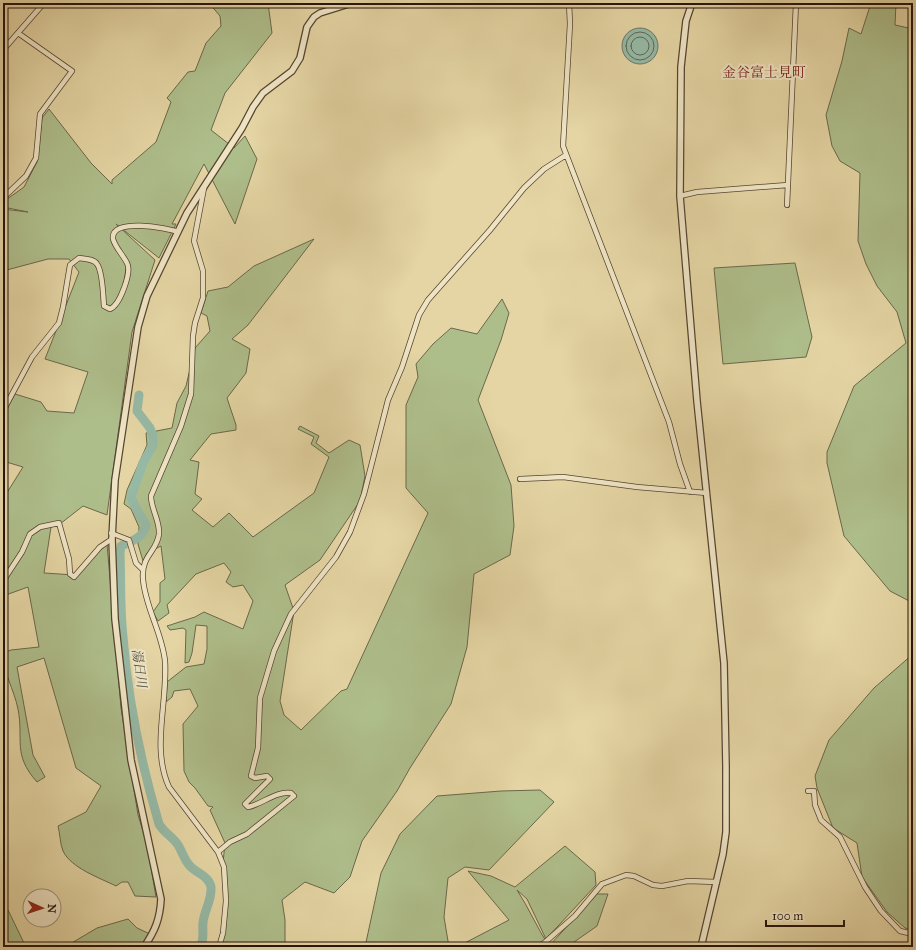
<svg xmlns="http://www.w3.org/2000/svg" width="916" height="950" font-family="'IM FELL Great Primer','Noto Serif JP',serif">
	<rect width="100%" height="100%" fill="#e5d5a4"/>
	<filter id="stains"><feTurbulence type="fractalNoise" baseFrequency=".005" numOctaves="4"/><feColorMatrix values="0 0 0 0 .2 0 0 0 0 .09 0 0 0 0 .02 0 0 0 .5 -.17"/></filter>
	<radialGradient id="worn" r=".72"><stop offset=".6" stop-color="#630" stop-opacity="0"/><stop offset="1" stop-color="#630" stop-opacity=".3"/></radialGradient>
	<path fill="#aebe8b" stroke="#6a684b" d="M209,3H268L272,33L225,93L211,130L234,148L245,136L257,159L235,224L204,164L172,224H176L159,258L116,224L155,260L132,332L107,515L83,506L60,524L51,527L44,573L75,575L107,544L121,708L138,815L147,844L156,897L135,896L128,882H122L116,886C100,878 71,868 63,851C60,844 60,833 58,826L86,812L101,786L76,768L44,658L17,667L33,755L45,777L37,782C12,754 24,740 18,709C14,689 3,673 3,653L11,650L39,647L28,587L3,596V499L23,467L3,461V444L6,436L3,433V416L15,394L41,402L47,411L74,413L88,372L45,359L79,272L69,259H48L3,271V209L28,212L3,207V202L24,187L37,162L42,118L49,109L91,163L112,184V180L156,142L171,102L167,98L188,72L195,71L206,43L221,26L220,16Z
		M871,3H896L895,25L913,29V603L890,591L844,536L827,463V452L854,386L906,343L897,312L877,286L866,264L858,241L860,173L840,161L832,146L826,115L842,61L849,28L861,34Z
		M314,239L248,325L232,339L250,349L246,373L227,398L236,425V430L211,434L190,460L199,462L195,494L202,499L192,510L213,527L229,513L253,537L314,493L329,457L311,444L314,437L298,429L300,426L319,436L316,443L329,453L349,440L360,445L365,476L360,501L320,560L285,585L294,611L280,701L284,715L301,730L341,691L347,689L428,513L406,488V405L418,377L416,364L433,344L451,328L477,334L502,299L509,313L501,340L478,400L511,485L514,526L510,555L474,574L467,647L451,704L410,768L397,791L362,841L350,877L334,893L305,882L282,900L285,920V947H220L227,906L223,863L225,843L210,810L213,807L208,806L195,788L189,782L184,771L183,724L198,706L190,689L174,691L172,697L166,702L167,682L186,667L204,664L207,649V626L196,625L192,653L189,662L185,663L186,630L183,628L170,630L167,626L195,617L204,612L243,629L253,601L243,585L233,587L226,582L231,572L224,563L196,574L167,605L169,613L158,621L153,612L160,602V583L165,579L161,546L147,553L143,561L138,544L139,527L131,509L124,504L127,490L147,445L146,433L172,428L177,403L186,386L195,348L210,331L207,316L201,313L208,291L228,287L254,266Z
		M795,263L812,337L806,357L723,364L714,268Z
		M913,654V930L905,928L887,912L862,877L857,843L833,828L817,788L815,776L829,740L874,688Z
		M540,790L554,802L489,870L465,867L448,878L444,917L449,947H365L381,873L400,834L437,796L501,791Z
		M565,846L595,872L596,885L546,939L527,899L517,890C529,908 537,928 549,946L597,894H608L597,926L567,947H457L509,920L468,871L491,876L515,887Z
		M3,907L4,909L8,910L24,943L32,947H3Z
		M128,919L137,928L150,934L141,947H56L70,944L97,928Z"/>
	<path fill="#96b9a5" stroke="#6a7767" d="M622 46a18 18 0 1 1 36 0a18 18 0 1 1-36 0Z"/>
	<g fill="none" stroke-linecap="round" stroke-linejoin="round">
		<path stroke="#5e6658" stroke-width="1" d="M626 46a14 14 0 1 1 28 0a14 14 0 1 1-28 0Z
			M631 46a9 9 0 1 1 18 0a9 9 0 1 1-18 0Z"/>
		<path stroke="#96b9a5" stroke-width="9" d="M139,395L137,411L150,428L153,436V445L143,463L131,497L137,510L146,525C143,538 132,541 121,546L120,552C121,580 120,609 123,637C128,701 141,763 159,824C164,833 173,837 178,845C182,851 184,860 190,866C196,873 209,876 211,887C212,901 204,910 203,923C202,932 205,939 200,947"/>
		<g stroke="#564431" stroke-width="6">
			<path id="minor" d="M569,3L570,24L563,146L669,422L680,464L690,492
				M3,50L44,3
				M204,188L194,241L203,271V298L195,323L193,336L191,394L181,426L151,496C151,509 160,521 159,534C157,552 141,555 143,579C145,607 162,632 165,661C168,702 151,748 169,787L218,852L224,867L226,901L223,933L219,947
				M680,196L697,192L788,185
				M3,198L26,176L36,158L40,114L72,71L18,33
				M787,205L796,3
				M3,411L32,357L59,323L63,307L70,265L79,258C85,259 94,259 97,264C103,272 103,296 104,306L110,309C120,305 132,272 127,263C123,255 115,247 113,239C110,217 167,228 178,232
				M520,479L563,477L637,487L707,493
				M111,533L129,540L136,563L142,569
				M3,581L22,552L30,534L40,527L59,523L69,559L70,574L74,577L100,547L112,539
				M808,791H814L815,805L821,820L840,837L865,887L881,911L900,931L913,934
				M218,852L230,842L247,834L294,796L291,793C275,791 263,804 248,807L245,804L270,779L267,776L255,778L251,776L258,748L260,698L274,651L291,614L336,557L350,532L364,494L388,400L402,367L419,315L428,300L490,230L524,188L544,169L566,155
				M536,947L543,944L575,916L602,884L626,875L634,876L653,885L662,886L688,881L717,882"/>
		</g>
		<g stroke="#564431" stroke-width="8">
			<path id="tertiary" d="M692,3L686,21L681,67L680,196L697,401L724,663L726,766V832L723,854L701,947
				M144,947C155,931 160,919 161,899L131,760L115,619L112,539L115,480L138,327L147,296L187,213L242,128L253,107L263,93L292,71L300,58L307,27L314,17L320,13L352,3"/>
		</g>
		<use href="#minor" stroke="#eee4c4" stroke-width="4.5"/>
		<use href="#tertiary" stroke="#eee4c4" stroke-width="5.5"/>
	</g>
	<g text-anchor="middle" stroke-width="4" stroke-linejoin="round" paint-order="stroke">
		<g font-size="13" font-style="italic" fill="#4e4d41" stroke="#eee4c4">
			<text transform="translate(140 668) rotate(82)" y="5">湯日川</text>
		</g>
		<g font-size="14" fill="#7a1f14" stroke="#eee4c4">
			<text x="764" y="77">金谷富士見町</text>
		</g>
	</g>
	<rect width="916" height="950" fill="none" stroke="#e5d5a4" stroke-width="16"/>
	<rect x="4" y="4" width="908" height="942" fill="none" stroke="#27130b" stroke-width="2"/>
	<rect x="8" y="8" width="900" height="934" fill="none" stroke="#27130b"/>
	<g transform="translate(42 908) rotate(93)"><circle r="19" fill="#eee4c4" stroke="#9e907a"/>
	<path d="M0-3L7 15L0 10L-7 15Z" fill="#8f2418"/>
	<text y="-6" font-size="11" font-weight="bold" text-anchor="middle" fill="#27130b">N</text>
	</g>
	<path d="M766 920v6h78v-6" fill="none" stroke="#27130b" stroke-width="2"/>
	<text x="772" y="920" font-size="12" fill="#27130b" stroke="#eee4c4" stroke-width="3" paint-order="stroke">100 m</text>
	<rect width="100%" height="100%" filter="url(#stains)"/>
	<rect width="100%" height="100%" fill="url(#worn)"/>
</svg>
